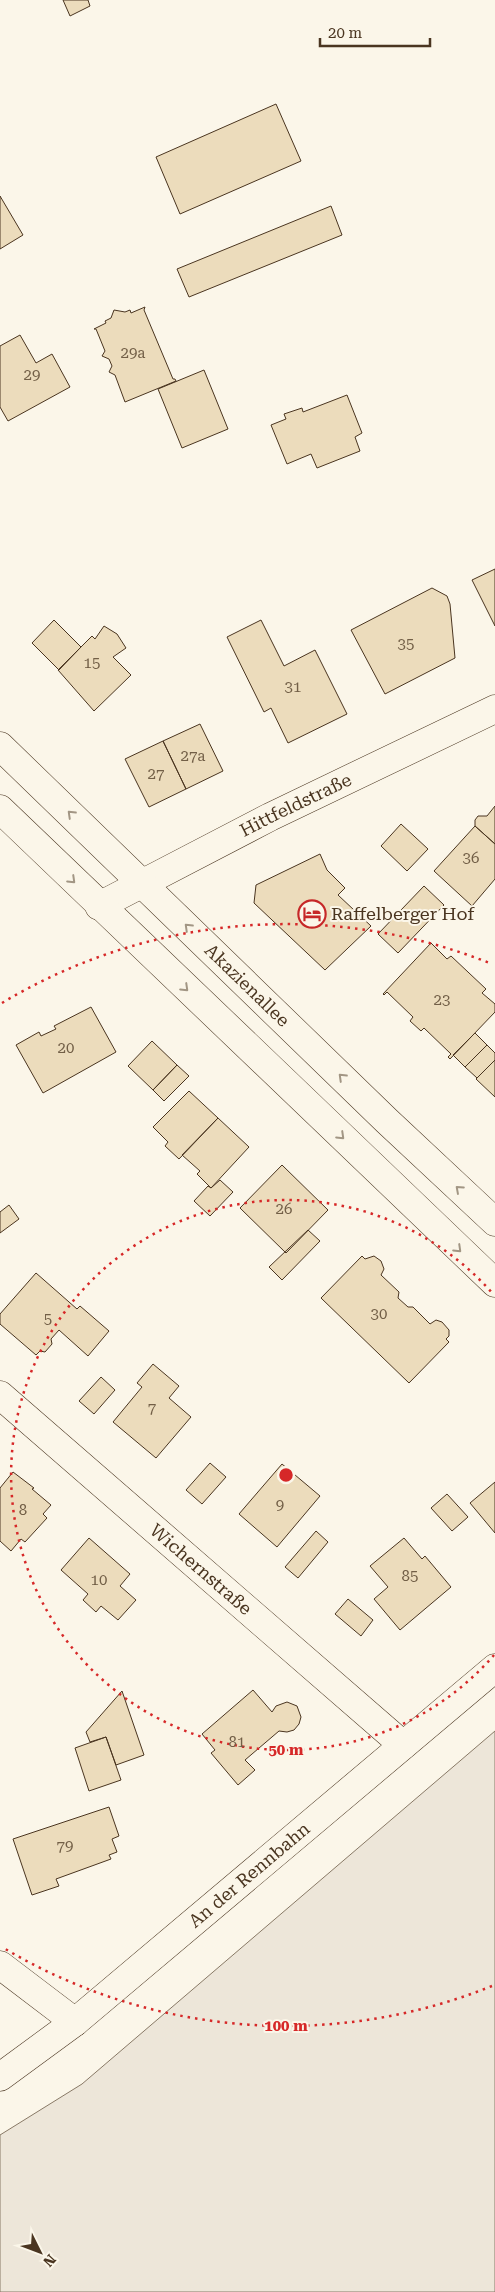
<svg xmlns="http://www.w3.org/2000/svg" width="495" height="2292" font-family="'Roboto Serif',serif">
	<rect width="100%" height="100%" fill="#fbf6e9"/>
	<path fill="#ede6d9" stroke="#887966" d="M495,1731V2292H0V2135L82,2084Z"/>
	<path fill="#ecdcbc" stroke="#4a3520" d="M63,0H88L90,6L70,16Z
		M276,104L301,161L180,214L156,157Z
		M0,196L23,235L0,249Z
		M331,206L342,235L189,297L177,269Z
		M145,307L144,310L173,379H175L176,381L125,402L115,375L109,372L112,366L109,359L102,356L105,351L96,329H94L106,323L105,321L111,318L114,310L125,312L130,310L131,313Z
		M20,335L36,363L52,354L70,387L8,421L0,407V346Z
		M204,370L228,429L182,448L158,389Z
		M347,395L362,433L355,437L360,451L317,468L311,454L287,464L271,425L286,419L284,414L302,408L303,412Z
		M495,569V626L472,580Z
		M432,588L447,596L450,604L455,658L385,694L351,630Z
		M54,620L81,647L59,670L32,643Z
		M261,620L284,666L315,650L347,714L288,743L271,708L264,712L227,637Z
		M104,626L117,634L126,648L113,657L131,675L94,711L58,670L92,636L95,639Z
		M200,724L223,771L186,789L163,741Z
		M163,741L186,789L149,807L125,759Z
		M495,806V844L475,826V820L478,816H487Z
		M401,824L428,849L407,871L381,846Z
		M475,826L495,844V879L472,906L434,871Z
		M320,854L327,870L345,888L338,895L371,926L325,970L254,903L256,885Z
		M424,886L444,905L398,953L378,934Z
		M431,943L447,959L451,956L486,989L482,993L495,1004V1012L450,1059L448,1057L451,1054L424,1028L421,1031L410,1021L413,1017L387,992L384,995L383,994Z
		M91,1007L116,1052L43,1093L16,1045L39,1032L41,1036L56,1029L54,1026Z
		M475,1033L487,1045L465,1067L453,1055Z
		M152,1041L177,1065L153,1090L128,1066Z
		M487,1045L495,1053V1060L477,1078L465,1067Z
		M495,1060V1097L476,1079Z
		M177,1065L189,1076L164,1101L153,1090Z
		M189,1091L218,1118L179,1159L165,1146L168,1142L153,1127Z
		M218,1118L249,1147L211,1188L197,1174L200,1171L182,1155Z
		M282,1165L328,1210L286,1253L240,1208Z
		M220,1180L233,1192L210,1216L194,1201L208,1186L211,1188Z
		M9,1205L19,1219L0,1233V1212Z
		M308,1230L320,1241L282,1280L269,1267Z
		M362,1256L365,1259L374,1256L381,1261L384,1269L381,1275L399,1292L398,1298L408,1307H413L430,1324L436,1320L442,1322L449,1330V1336L446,1339L449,1342L409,1383L321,1298Z
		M36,1273L77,1309L80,1306L109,1331L88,1356L59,1330L51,1339L52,1344L45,1352L40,1351L36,1355L0,1324V1314Z
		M153,1364L179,1386L169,1398L191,1417L156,1458L113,1422L142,1387L137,1383Z
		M101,1377L115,1390L94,1414L79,1401Z
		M210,1463L226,1477L202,1504L186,1490Z
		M282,1464L320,1496L277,1547L239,1514Z
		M13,1472L34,1488L32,1489L51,1505L43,1514L47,1518L25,1542L21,1539L11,1551L0,1541V1488Z
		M495,1482V1533L470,1503Z
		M447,1494L468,1517L452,1531L431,1508Z
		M316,1531L328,1542L298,1578L285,1567Z
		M89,1538L130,1574L120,1586L136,1600L118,1620L101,1606L96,1612L83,1600L88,1594L61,1570Z
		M404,1538L422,1559L425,1556L451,1587L400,1630L374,1599L388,1587L370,1566Z
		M348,1599L373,1620L361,1636L335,1614Z
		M253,1690L272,1712L276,1706L287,1702L297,1706L301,1717L299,1724L294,1730L287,1732L279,1731L245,1760L255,1770L238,1785L211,1753L215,1750L202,1734Z
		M122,1691L144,1755L116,1765L106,1737L90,1742L86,1732Z
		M106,1737L121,1780L89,1791L75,1748Z
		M109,1807L119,1836L112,1839L117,1852L109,1855L111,1859L56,1879L59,1886L32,1895L13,1839Z"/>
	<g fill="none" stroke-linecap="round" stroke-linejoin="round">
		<g stroke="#4a3520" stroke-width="29">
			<g id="street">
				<path id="s1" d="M99,906L270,817L495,709"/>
				<path id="s2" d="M0,1395L403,1745"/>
				<path d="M0,1965L75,2022"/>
				<path id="s3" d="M0,2077L75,2022L495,1668"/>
			</g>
		</g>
		<g stroke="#4a3520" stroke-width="29">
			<g id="secondary">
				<path id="s4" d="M0,746L387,1121L495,1222"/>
				<path d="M0,809L495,1283"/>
			</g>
		</g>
		<use href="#street" stroke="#fbf6e9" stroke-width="28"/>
		<use href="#secondary" stroke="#fbf6e9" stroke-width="28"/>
	</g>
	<defs><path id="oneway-chevron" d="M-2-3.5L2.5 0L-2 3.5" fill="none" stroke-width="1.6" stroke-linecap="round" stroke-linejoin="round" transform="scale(1.25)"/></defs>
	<g stroke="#a29684">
		<use href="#oneway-chevron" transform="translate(71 814) rotate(-136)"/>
		<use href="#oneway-chevron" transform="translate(72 880) rotate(44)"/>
		<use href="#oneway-chevron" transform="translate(188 927) rotate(-136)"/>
		<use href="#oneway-chevron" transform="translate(185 988) rotate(44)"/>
		<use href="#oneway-chevron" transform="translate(342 1077) rotate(-136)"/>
		<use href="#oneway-chevron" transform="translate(341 1136) rotate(44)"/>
		<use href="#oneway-chevron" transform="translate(459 1189) rotate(-138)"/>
		<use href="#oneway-chevron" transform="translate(458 1249) rotate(44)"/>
	</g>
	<g fill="none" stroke="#d62828" stroke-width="2.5" stroke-dasharray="2.5 5">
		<path d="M494 1655A275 275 0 1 1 494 1295"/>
		<path d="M492 1986A551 551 0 0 1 2 1947M2 1003A551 551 0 0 1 492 964"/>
	</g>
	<defs>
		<g id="hotel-ring" transform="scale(1.4375)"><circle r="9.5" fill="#fbf6e9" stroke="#c62828" stroke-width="1.5"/><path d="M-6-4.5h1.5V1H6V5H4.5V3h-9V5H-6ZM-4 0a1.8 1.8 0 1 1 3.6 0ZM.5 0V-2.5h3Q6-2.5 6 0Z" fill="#c62828"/></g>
	</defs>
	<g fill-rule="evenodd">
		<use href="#hotel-ring" x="312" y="914"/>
	</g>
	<g text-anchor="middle" stroke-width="4" stroke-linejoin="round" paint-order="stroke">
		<g font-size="15" fill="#725f47">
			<text x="133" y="358">29a</text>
			<text x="32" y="380">29</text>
			<text x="406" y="649">35</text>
			<text x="92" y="668">15</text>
			<text x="293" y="692">31</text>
			<text x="193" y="761">27a</text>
			<text x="156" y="779">27</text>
			<text x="471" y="863">36</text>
			<text x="442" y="1005">23</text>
			<text x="66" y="1053">20</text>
			<text x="284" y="1214">26</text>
			<text x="379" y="1319">30</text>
			<text x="48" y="1324">5</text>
			<text x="152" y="1413">7</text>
			<text x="280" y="1510">9</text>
			<text x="23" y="1515">8</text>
			<text x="410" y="1581">85</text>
			<text x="99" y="1585">10</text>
			<text x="237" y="1747">81</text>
			<text x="65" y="1851">79</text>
		</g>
		<g font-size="18" fill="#4a3520" stroke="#fbf6e9">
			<text dy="6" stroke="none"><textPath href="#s1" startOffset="221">Hittfeldstraße</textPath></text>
			<text dy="6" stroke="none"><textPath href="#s4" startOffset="344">Akazienallee</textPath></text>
			<text dy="6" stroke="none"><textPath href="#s2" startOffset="266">Wichernstraße</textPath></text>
			<text dy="6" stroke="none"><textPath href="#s3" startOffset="321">An der Rennbahn</textPath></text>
		</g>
		<g font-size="18" fill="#4a3520" stroke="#fbf6e9" text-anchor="start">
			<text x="331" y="920">Raffelberger Hof</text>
		</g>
	</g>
	<circle cx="286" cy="1475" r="8" fill="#d62828" stroke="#fbf6e9" stroke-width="2.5"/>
	<g font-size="15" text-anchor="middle" font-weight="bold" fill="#d62828" stroke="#fbf6e9" stroke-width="4" stroke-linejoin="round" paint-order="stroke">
		<text x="286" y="1755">50 m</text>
		<text x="286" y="2031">100 m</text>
	</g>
	<g transform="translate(40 2252) rotate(132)" stroke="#fbf6e9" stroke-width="4" paint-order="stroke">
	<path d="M0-4L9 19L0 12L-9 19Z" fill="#4a3520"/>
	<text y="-8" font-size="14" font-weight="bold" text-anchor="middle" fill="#4a3520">N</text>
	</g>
	<path d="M320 38v8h110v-8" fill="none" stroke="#4a3520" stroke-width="2.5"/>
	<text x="328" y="38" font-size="15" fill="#4a3520" stroke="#fbf6e9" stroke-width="4" paint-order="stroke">20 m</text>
</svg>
